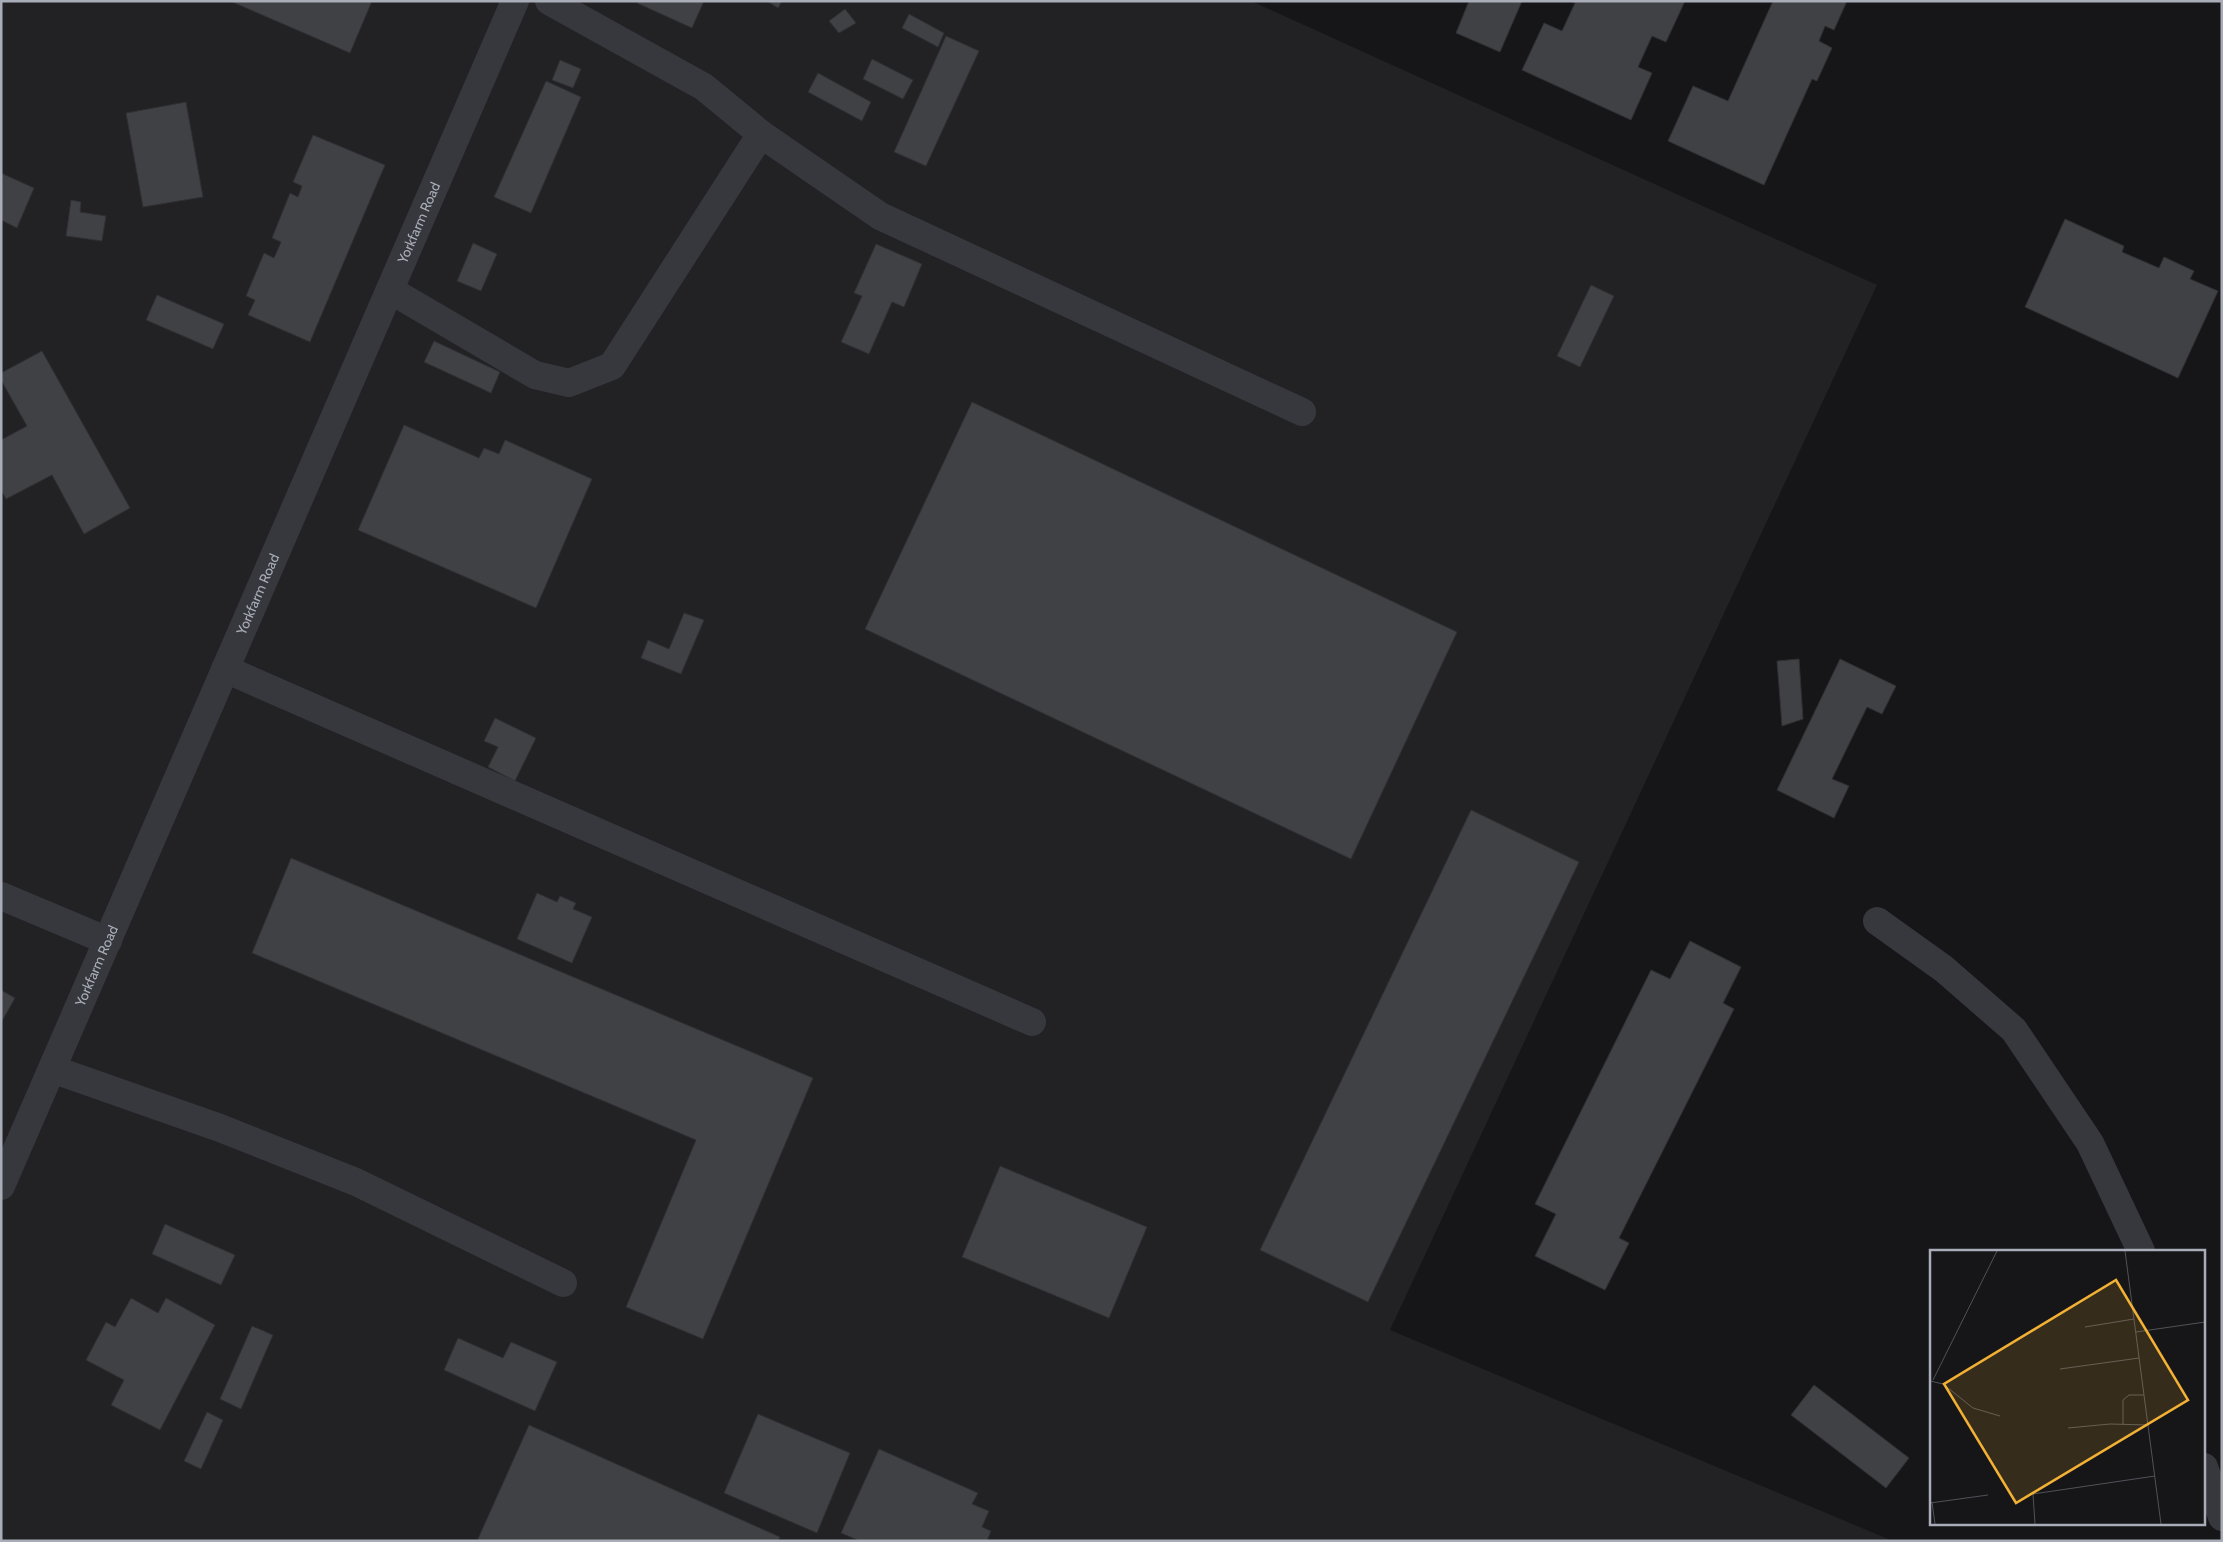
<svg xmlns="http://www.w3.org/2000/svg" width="2223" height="1542" font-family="Cabin,sans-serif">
	<rect width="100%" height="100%" fill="#161618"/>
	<path fill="#222225" d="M1,1H1251L1877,285L1390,1330L1893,1541H1Z"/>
	<path fill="#404145" stroke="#303034" d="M230,1H372L350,53Z
		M638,1H704L692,28L637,3Z
		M767,1H782L778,8Z
		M1469,1H1522L1500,52L1456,33Z
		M1570,1H1685L1666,42L1652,36L1638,67L1652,73L1631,120L1522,70L1544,23L1562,31L1575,3Z
		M1773,1H1847L1834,30L1825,26L1819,41L1832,48L1817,81L1812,79L1764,185L1668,141L1693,86L1728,101Z
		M845,9L856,23L839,33L829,21Z
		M909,14L944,33L938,47L902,28Z
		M946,36L979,51L926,166L894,152Z
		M872,59L913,80L903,99L863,79Z
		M560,60L581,69L573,88L552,80Z
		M818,73L871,102L862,121L808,92Z
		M546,81L581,97L531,213L494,197Z
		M186,102L203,197L143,207L126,113Z
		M313,135L385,165L310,342L248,315L255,300L246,296L264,253L274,258L281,242L272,238L290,193L298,197L302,186L293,182Z
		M1,173L34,188L17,228L1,220Z
		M71,200L81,202L80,212L106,216L102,241L66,236Z
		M2065,219L2124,246L2122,252L2159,268L2164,257L2194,271L2190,279L2218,291L2178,378L2025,307Z
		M473,243L497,254L481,291L457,281Z
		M876,244L922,264L904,307L892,302L869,354L841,342L862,296L854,293Z
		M1591,285L1614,296L1580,367L1557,356Z
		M157,295L224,324L213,349L146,320Z
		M434,341L500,372L491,393L424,362Z
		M42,351L130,508L84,534L52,475L6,499L1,490V440L27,426L1,380V373Z
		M972,402L1457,632L1351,859L865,629Z
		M404,425L479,458L484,448L499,454L505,440L592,479L536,608L358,530Z
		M684,613L704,620L681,674L641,658L648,640L669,649Z
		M1799,659L1803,719L1782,726L1777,661Z
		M1840,659L1896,686L1882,714L1867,707L1832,779L1849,786L1834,818L1777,790Z
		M495,718L536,738L515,781L488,767L498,747L484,741Z
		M1471,810L1579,862L1368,1302L1260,1250Z
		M291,858L813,1078L703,1339L626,1307L696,1140L252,953Z
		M537,893L557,902L560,896L576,903L573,909L592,917L572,963L517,939Z
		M1690,941L1741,967L1723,1003L1734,1009L1619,1238L1629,1243L1605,1290L1535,1256L1556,1214L1535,1204L1651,970L1670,979Z
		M1,990L15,998L1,1023Z
		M1000,1166L1147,1227L1109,1318L962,1257Z
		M165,1224L235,1255L221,1285L152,1254Z
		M131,1298L158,1313L166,1298L215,1325L160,1430L111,1405L124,1380L86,1360L106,1322L115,1327Z
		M252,1326L273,1335L241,1409L220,1399Z
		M458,1338L503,1358L511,1342L557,1362L535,1411L444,1370Z
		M1814,1385L1909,1458L1886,1488L1791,1415Z
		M207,1412L223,1420L201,1469L184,1461Z
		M758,1414L850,1453L817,1533L724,1493Z
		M529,1425L780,1537L778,1541H477Z
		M879,1449L978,1493L972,1504L989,1511L982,1527L991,1531L987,1541H860L841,1533Z"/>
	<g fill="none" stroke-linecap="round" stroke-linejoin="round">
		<g stroke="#37383d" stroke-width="28">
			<path d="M549,1L704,87L761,134L880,216L1302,412"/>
			<path d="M390,290L535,375L569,383L612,366L761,134"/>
			<path d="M225,669L1032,1022"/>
			<path d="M1,896L108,941"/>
			<path d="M1877,921L1944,969L2014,1030L2090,1143L2141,1251"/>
			<path d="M52,1069L220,1128L356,1182L563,1283"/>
			<path id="s1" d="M1,1186L515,1"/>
			<path d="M2204,1467L2222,1517"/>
		</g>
	</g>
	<g text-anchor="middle" stroke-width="4" stroke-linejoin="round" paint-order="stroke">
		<g font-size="14" fill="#a8adb8" stroke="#111113">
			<text dy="5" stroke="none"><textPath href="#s1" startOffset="1050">Yorkfarm Road</textPath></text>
			<text dy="5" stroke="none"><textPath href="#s1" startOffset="645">Yorkfarm Road</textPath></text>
			<text dy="5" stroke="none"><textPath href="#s1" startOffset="240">Yorkfarm Road</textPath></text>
		</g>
	</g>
	<g transform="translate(1930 1250)">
		<rect width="275" height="275" fill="#161618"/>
		<path fill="none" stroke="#505258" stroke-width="1" d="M195,1L231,274M155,77L204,69M206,82L275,72M130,119L209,108M3,130L67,1M0,131L13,134L43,158L70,166M193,175V150L199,145H214M138,178L180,174L218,175M2,252L5,274M0,253L58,245M105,274L103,244L225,226"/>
		<path fill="#f2b134" fill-opacity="0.15" stroke="#f2b134" stroke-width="2.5" d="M186,30L258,150L86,253L14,134Z"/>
		<rect width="275" height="275" fill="none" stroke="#a8adb8" stroke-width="2.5"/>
	</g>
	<rect width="2223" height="1542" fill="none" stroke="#a8adb8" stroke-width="5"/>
</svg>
